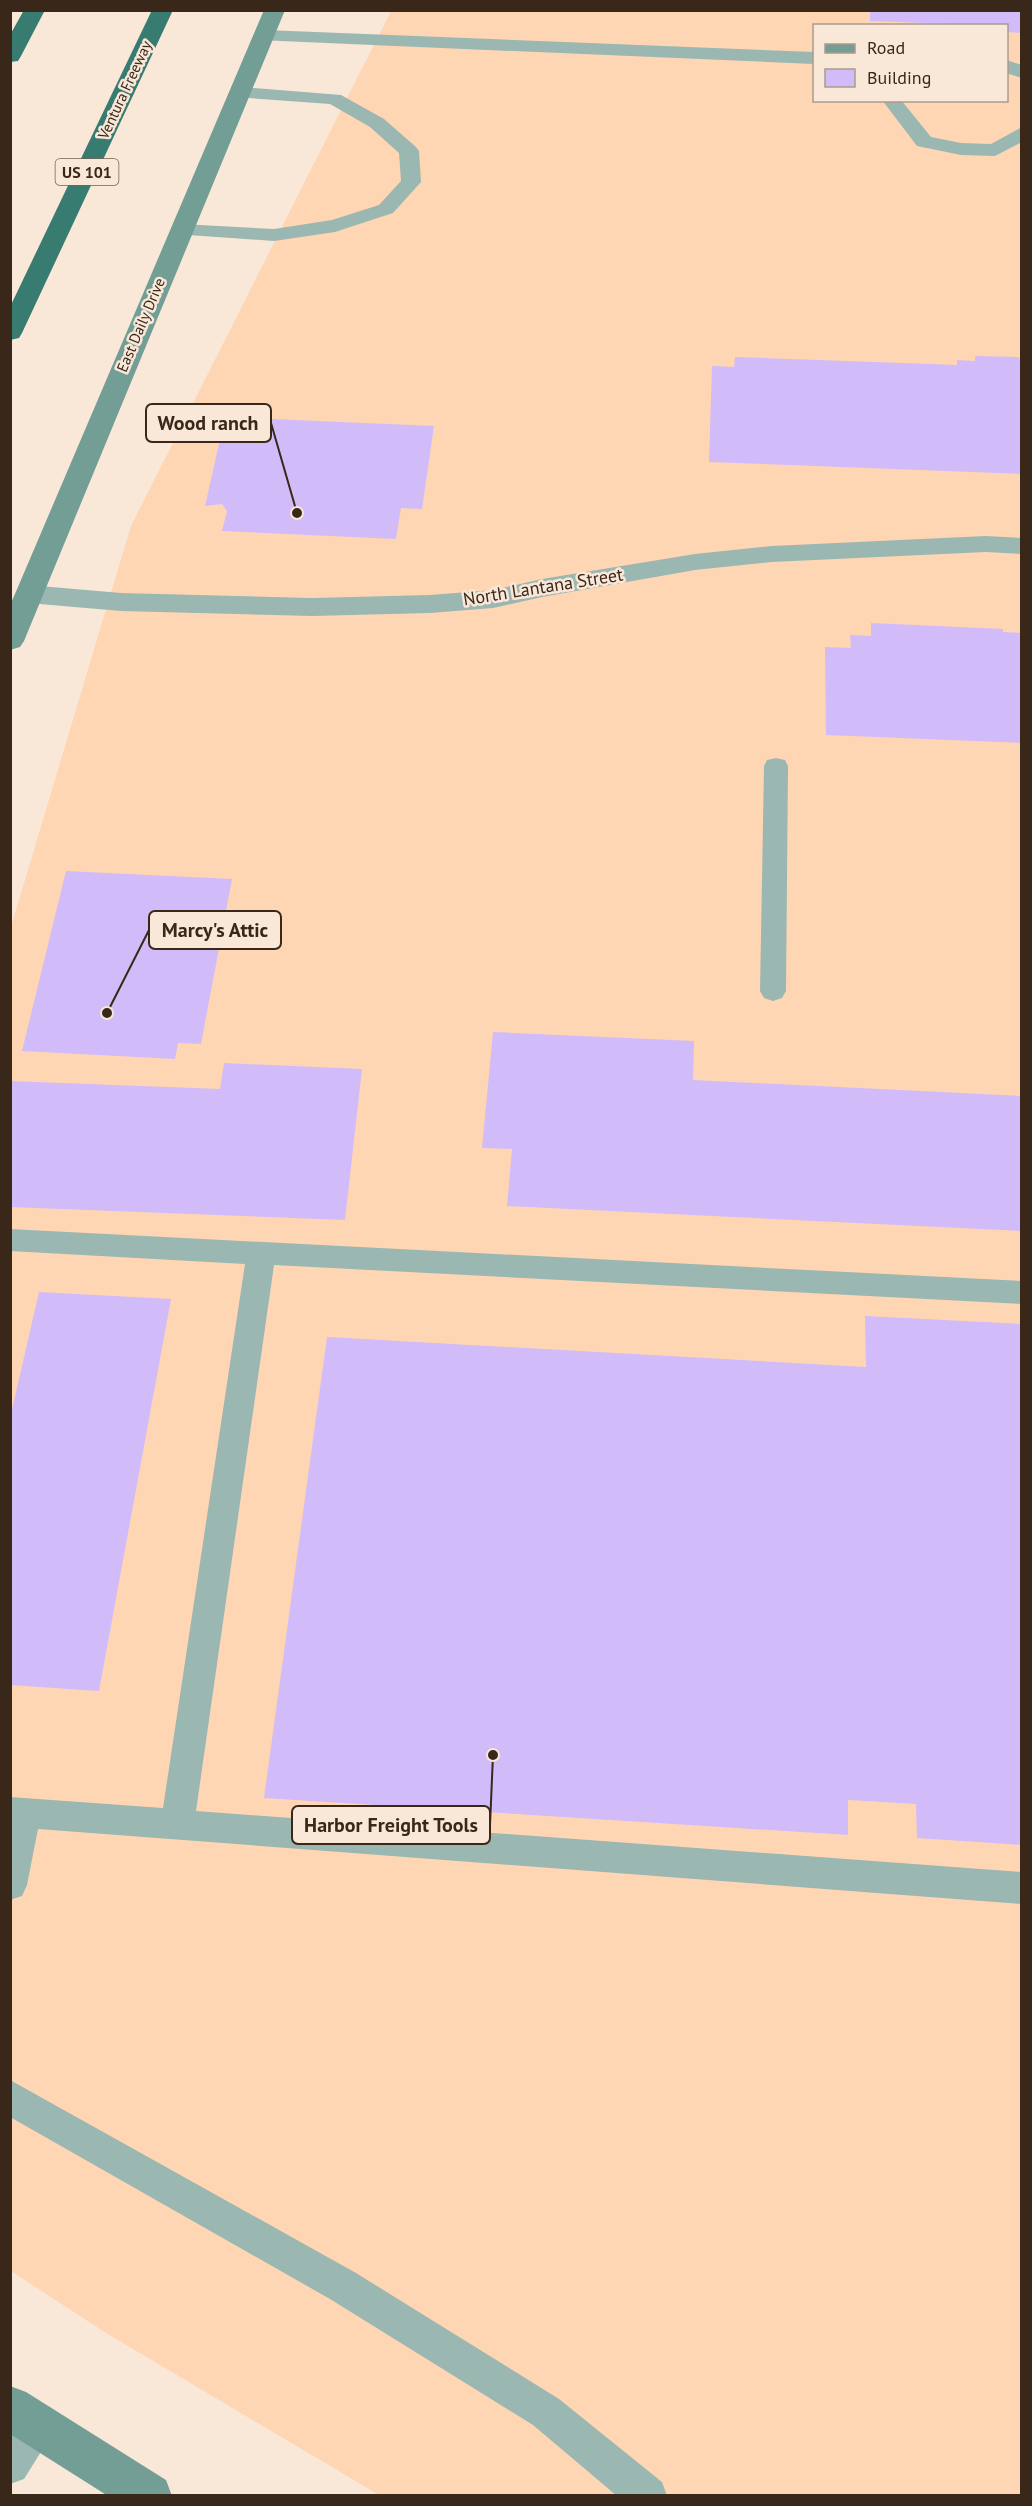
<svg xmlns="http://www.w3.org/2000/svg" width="1032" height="2506" font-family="'PT Sans',sans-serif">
	<rect width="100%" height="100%" fill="#f9e7d8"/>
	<path fill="#ffd6b4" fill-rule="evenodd" d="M391,11H1021V2495H379L106,2333L11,2271L10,930L131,526ZM814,26H1006V100H814Z"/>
	<path fill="#d2bbf9" d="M870,10H1022V33L1006,32V26L870,21Z
		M975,356L1019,357L1022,369V474L709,462L712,366L734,367L735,357L957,365V360L975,361Z
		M225,417L434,426L422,509L401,508L396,539L222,531L227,511L222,504L205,506Z
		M871,623L1003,629V632L1022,633V743L826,735L825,647L851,648L850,635L871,636Z
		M66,871L232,879L201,1044L178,1043L175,1059L22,1051Z
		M493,1032L694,1041L693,1080L1022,1096V1231L507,1206L512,1149L482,1148Z
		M224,1063L362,1069L345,1220L10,1207V1081L220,1089Z
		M39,1292L171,1299L99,1691L10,1685V1418Z
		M865,1316L1022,1324V1845L917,1838L916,1804L848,1800V1835L264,1798L327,1337L866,1367Z"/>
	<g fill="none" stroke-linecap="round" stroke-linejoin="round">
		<path fill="#9bb7b2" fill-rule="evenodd" d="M265,30L814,52V64L258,40L256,36L258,32Z
			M1006,60L1022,65V78L1006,73Z
			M241,87L341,95L384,119L416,147L419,151L421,182L393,213L335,232L274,241L174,234L171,230L174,226L181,224L274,229L332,220L379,205L401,181L399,153L370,127L330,104L234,97L231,93L234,89Z
			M882,100H901L931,137L961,143L991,144L1022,127V142L995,156L961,155L917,146Z
			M776,758L785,760L788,766L786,991L782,998L773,1001L764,998L760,991L764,766L767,760Z
			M10,1229L1022,1281V1304L274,1265L196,1811L1022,1872V1904L38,1829L27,1885L22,1896L10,1900V1797L163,1808L245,1264L10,1251Z
			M10,2080L356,2273L559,2399L662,2482L667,2496H617L533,2425L330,2299L10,2117Z
			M36,2407L49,2413L55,2426L49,2439L24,2479L10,2484C10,2452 1,2421 36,2407Z"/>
		<path fill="#9bb7b2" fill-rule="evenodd" d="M986,536L1022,538V554L986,552L772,562L695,570L542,597L493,608L430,613L312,616L121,611L28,603L19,600L15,594L19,588L28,585L121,593L312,598L430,595L493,590L542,579L695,554L772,546Z"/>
		<path fill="#739e96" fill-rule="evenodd" d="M264,10H285L24,641L20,647L10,650V605L15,594Z
			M10,2386L26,2392L166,2480L172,2496H108L10,2434Z"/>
		<path fill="#387b71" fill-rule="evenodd" d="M24,10H45L21,56L18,61L10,62V35Z
			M152,10H173L22,333L19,338L10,340V307Z"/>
	</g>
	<g text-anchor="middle" stroke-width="5" stroke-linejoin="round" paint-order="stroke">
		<g font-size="15" fill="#392819" stroke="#f9e7d8">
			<text transform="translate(125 90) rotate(-65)" y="5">Ventura Freeway</text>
			<text transform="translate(141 325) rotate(-67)" y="5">East Daily Drive</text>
		</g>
		<rect fill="#f9e7d8" stroke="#736152" stroke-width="1.5" x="55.5" y="159" width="63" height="26" rx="4.5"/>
		<g font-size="16" font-weight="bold" fill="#392819">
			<text x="87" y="178">US 101</text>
		</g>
		<g font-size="18" fill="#392819" stroke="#f9e7d8">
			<text transform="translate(543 587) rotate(-9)" y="6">North Lantana Street</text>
		</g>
	</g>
	<path fill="none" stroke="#392819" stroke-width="2" d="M297 513L271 423M107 1013L149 930M493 1755L490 1825"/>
	<g fill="#392819" stroke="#f9e7d8" stroke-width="2">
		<circle cx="297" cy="513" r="6"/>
		<circle cx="107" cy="1013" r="6"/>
		<circle cx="493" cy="1755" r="6"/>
	</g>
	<g fill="#f9e7d8" stroke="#392819" stroke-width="2">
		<rect x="146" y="404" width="125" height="38" rx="6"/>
		<rect x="149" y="911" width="132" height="38" rx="6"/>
		<rect x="292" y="1806" width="198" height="38" rx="6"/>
	</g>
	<g font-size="20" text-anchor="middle" font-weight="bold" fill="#392819">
		<text x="208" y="430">Wood ranch</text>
		<text x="215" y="937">Marcy's Attic</text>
		<text x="391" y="1832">Harbor Freight Tools</text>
	</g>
	<rect width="1032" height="2506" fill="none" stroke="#392819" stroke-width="24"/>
	<rect x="813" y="24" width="195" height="78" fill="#f9e7d8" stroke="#ac9b8c" stroke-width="1.5"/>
	<rect x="825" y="44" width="30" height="9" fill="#739e96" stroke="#ac9b8c" stroke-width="1.5"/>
	<text x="867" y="54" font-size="18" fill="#392819">Road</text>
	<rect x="825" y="69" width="30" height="18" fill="#d2bbf9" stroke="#ac9b8c" stroke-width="1.5"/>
	<text x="867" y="84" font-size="18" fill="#392819">Building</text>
</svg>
